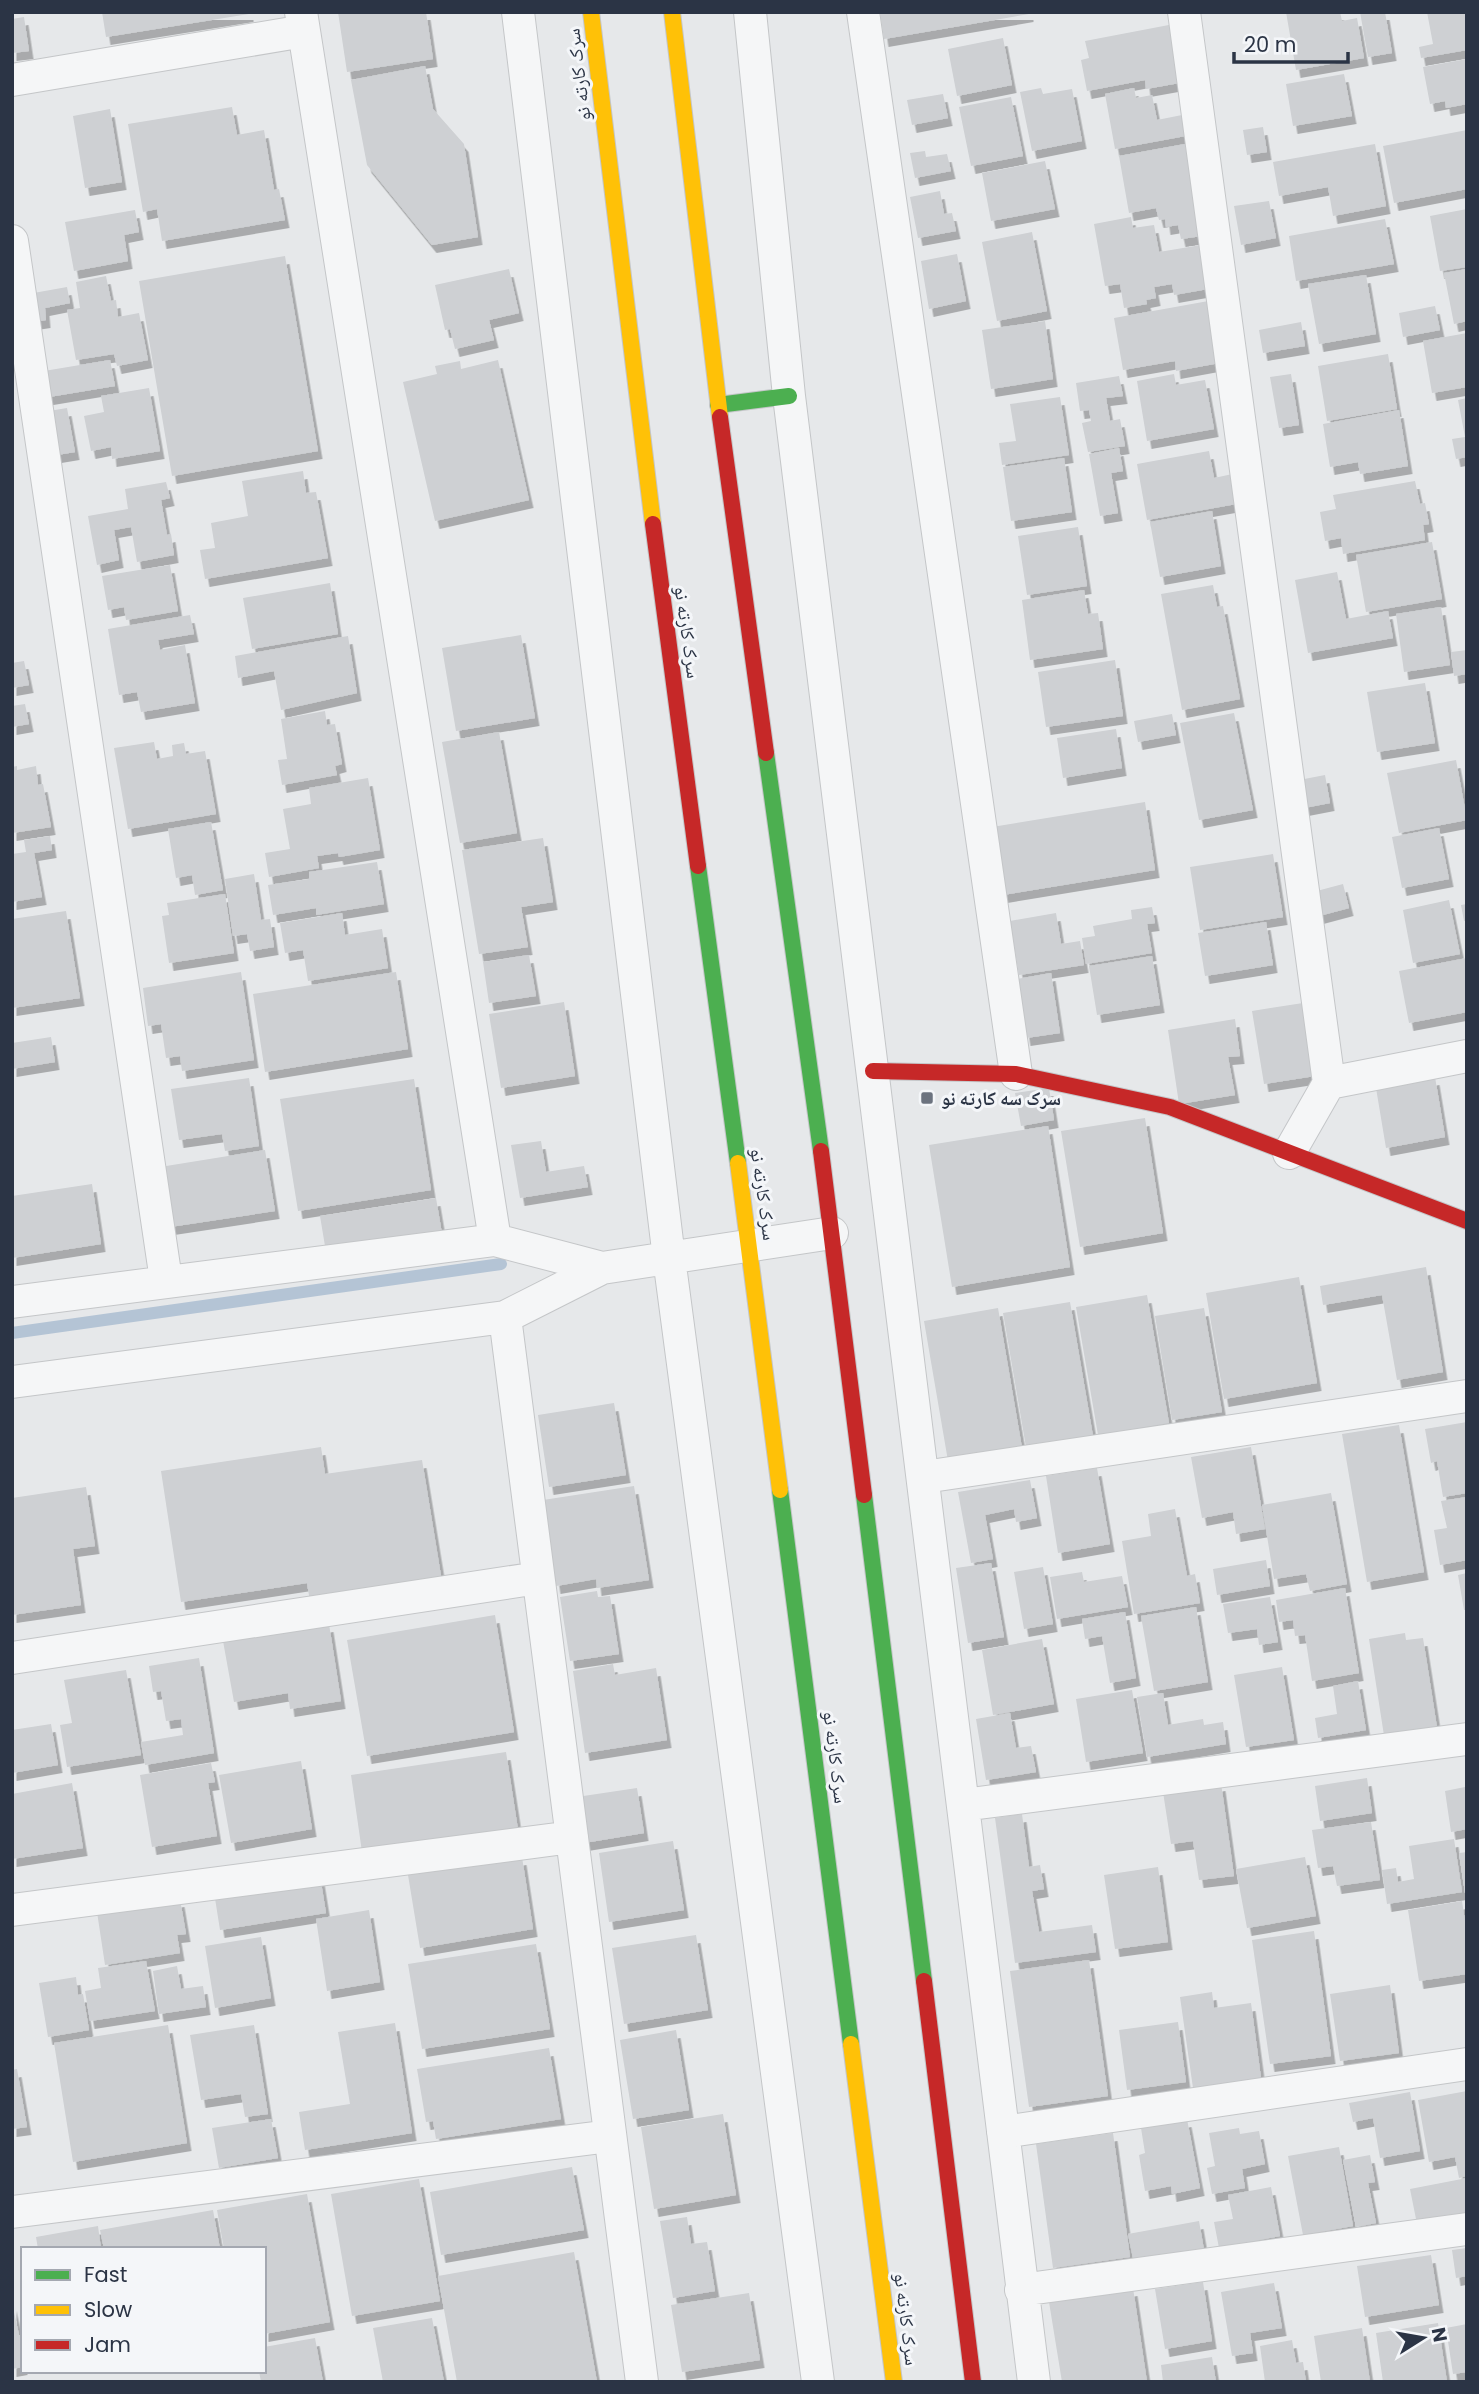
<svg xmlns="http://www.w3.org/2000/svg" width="1479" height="2394" font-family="Poppins,'Noto Naskh Arabic',sans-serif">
	<defs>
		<filter id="shadow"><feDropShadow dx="4.5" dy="8" stdDeviation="0" flood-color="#0004"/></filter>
	</defs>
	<rect width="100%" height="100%" fill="#e6e8ea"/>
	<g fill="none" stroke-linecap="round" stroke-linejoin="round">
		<path stroke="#b4c4d5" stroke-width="12" d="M12,1333L501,1264"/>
	</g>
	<path fill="#ced0d3" filter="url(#shadow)" d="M102,12H249V14L106,37Z
		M338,12H426L433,59L347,72Z
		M880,12H1029V14L884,39Z
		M1286,12H1340L1342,21L1357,18L1364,58L1296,70Z
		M1360,12H1385L1392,53L1368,57Z
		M1427,12H1466L1467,50L1421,58L1419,47L1433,44Z
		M24,17L29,51L12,53V19Z
		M1174,24L1185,82L1146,89L1145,80L1087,91L1081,60L1089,58L1085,41Z
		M1003,38L1012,85L957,96L948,49Z
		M1467,59V104L1446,108L1445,101L1430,104L1423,67Z
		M425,66L433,109L464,144L478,237L432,245L367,165L351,80Z
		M1344,74L1352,116L1293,126L1286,84Z
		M1041,88L1043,94L1072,89L1082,141L1032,151L1020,92Z
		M1134,88L1136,98L1152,95L1157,120L1187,114L1191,135L1115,149L1105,94Z
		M943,94L948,118L912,125L907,100Z
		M1011,97L1023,156L971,166L959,107Z
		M232,107L237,135L264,130L274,190L279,189L285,220L162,241L157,209L143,212L128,124Z
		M110,109L122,182L85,188L73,116Z
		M1263,127L1267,152L1247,155L1243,130Z
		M1467,130V189L1394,203L1383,146Z
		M1185,144L1202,236L1181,239L1178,225L1166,227L1165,219L1159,220L1156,208L1129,213L1119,156Z
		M1375,144L1386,206L1333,216L1328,187L1279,196L1273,162Z
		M925,151L926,157L947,154L951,171L915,178L910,153Z
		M1045,161L1055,209L991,221L982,173Z
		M940,191L944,214L952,213L956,231L918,238L910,197Z
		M1269,201L1276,238L1241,245L1234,206Z
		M1467,209V267L1440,271L1430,216Z
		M135,210L139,232L124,235L128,261L74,271L65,222Z
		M1131,217L1133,228L1154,225L1159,252L1201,245L1208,289L1174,295L1172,284L1154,287L1156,298L1146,300L1147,304L1124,308L1120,284L1105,286L1094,224Z
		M1385,219L1394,264L1296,281L1289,236Z
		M1032,232L1047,311L997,321L982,242Z
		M957,254L966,301L929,309L921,261Z
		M285,256L318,451L172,476L139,281Z
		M509,269L519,313L489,320L494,340L455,349L450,329L445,330L435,285Z
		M1467,269V321L1454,324L1444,273Z
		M1366,275L1376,334L1319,344L1308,284Z
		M106,276L111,301L116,300L118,317L139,313L148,360L117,366L114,354L76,360L67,310L80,308L76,282Z
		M67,287L70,303L45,308L46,320L33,322L28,294Z
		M1214,300L1225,362L1176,371L1175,361L1123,370L1114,318Z
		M1435,306L1440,330L1403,337L1399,313Z
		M1045,321L1053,379L991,389L982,330Z
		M1301,322L1305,346L1263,353L1259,330Z
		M1467,333V387L1432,393L1423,341Z
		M1388,354L1397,409L1327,421L1318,366Z
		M110,360L115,386L43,398L38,372Z
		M498,360L529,500L435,521L403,382L437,374L435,366L460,361L461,369Z
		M1174,374L1176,385L1205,380L1214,429L1147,441L1137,381Z
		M1291,374L1299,425L1279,428L1270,377Z
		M1119,376L1123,396L1106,398L1110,421L1120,419L1125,446L1088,452L1082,423L1091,421L1089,410L1080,411L1076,383Z
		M149,388L160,451L112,459L111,447L91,451L84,416L104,412L101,396Z
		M1060,397L1069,455L1002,465L999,443L1016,441L1010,404Z
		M1467,398V457L1456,459L1452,439L1465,437L1458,400Z
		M67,408L75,452L51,456L43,412Z
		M1399,410L1408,466L1360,474L1358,462L1330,467L1323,424Z
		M1119,448L1123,471L1111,473L1118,513L1100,516L1089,454Z
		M1209,451L1214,478L1237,473L1242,503L1147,520L1137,464Z
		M1064,458L1072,512L1011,521L1003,467Z
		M303,471L306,493L316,492L328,558L205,579L200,550L215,548L211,523L248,516L242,481Z
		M1415,481L1420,504L1425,503L1429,524L1423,525L1425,540L1343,554L1341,538L1325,541L1320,512L1336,509L1333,495Z
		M166,482L170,498L161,500L167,535L171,534L174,555L137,562L131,527L114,530L119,560L97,565L88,516L128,509L125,489Z
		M1212,511L1221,566L1160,577L1150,522Z
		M1078,527L1087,586L1027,595L1018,536Z
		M1432,542L1442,599L1366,612L1356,555Z
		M170,565L178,611L126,620L124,607L108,610L102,576Z
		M1337,572L1346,619L1388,611L1393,638L1308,653L1295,580Z
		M330,583L338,634L252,649L243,598Z
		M1213,585L1217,607L1223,606L1240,699L1182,710L1161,594Z
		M1084,590L1088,614L1098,613L1103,649L1030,660L1022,600Z
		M1441,607L1450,665L1404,672L1396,614Z
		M190,615L194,634L158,640L160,650L185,645L195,703L141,712L137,692L119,695L108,629Z
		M521,635L535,718L456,731L442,648Z
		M348,636L357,693L281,710L274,671L238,678L235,656Z
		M1467,650V674L1454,676L1451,652Z
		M1115,660L1123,716L1046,727L1038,672Z
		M24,661L29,685L12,688V663Z
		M1425,683L1435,743L1377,752L1367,692Z
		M25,704L29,724L12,727V706Z
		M325,711L327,725L335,724L342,764L335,766L337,775L282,785L278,760L287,759L281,719Z
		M1234,713L1253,810L1199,820L1180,723Z
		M1172,714L1176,735L1138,742L1134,721Z
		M1116,729L1122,768L1063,778L1057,738Z
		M499,732L517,833L460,843L442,742Z
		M154,742L157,759L173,756L172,745L184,743L186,754L205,751L216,814L128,829L114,748Z
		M1456,760L1467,820L1399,833L1387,773Z
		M17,766V770L36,766L38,785L43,784L51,827L12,833V767Z
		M1325,775L1330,803L1299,809L1294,781Z
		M368,778L380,850L339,857L338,853L317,856L319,868L269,877L265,853L290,849L283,809L311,804L309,788Z
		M1145,802L1155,870L1003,895L992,827Z
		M211,822L223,890L195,895L192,875L176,878L168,829Z
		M1439,828L1449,879L1402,888L1392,837Z
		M50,836L52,850L34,853L42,897L12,902V854L26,852L24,840Z
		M543,838L553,902L521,907L528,947L479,954L462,850Z
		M1273,854L1283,917L1200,930L1190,867Z
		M377,862L384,904L316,915V908L273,915L268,885L309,879V872Z
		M254,874L261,920L270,919L274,947L250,951L247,934L233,936L225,879Z
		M1343,884L1349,908L1319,916L1313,892Z
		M225,894L234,953L169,963L162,916L169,915L167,903Z
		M1449,900L1460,954L1413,963L1403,910Z
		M1467,904V920L1464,921L1461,905Z
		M1152,907L1155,923L1147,924L1152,953L1086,964L1082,938L1095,936L1093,926L1132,919L1131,910Z
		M66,911L80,998L12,1008V919Z
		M342,913L345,935L382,929L388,968L308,981L303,950L285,953L280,923Z
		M1056,913L1061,944L1080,941L1084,965L1019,975L1010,921Z
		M1266,922L1273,965L1205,976L1198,933Z
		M529,955L536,996L489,1003L483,962Z
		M1152,956L1160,1005L1097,1015L1089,966Z
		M1467,958V1012L1409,1023L1399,971Z
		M241,972L254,1060L182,1071L180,1056L166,1058L161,1024L148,1026L143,988Z
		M396,972L408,1049L265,1072L253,994Z
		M1051,973L1060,1033L1026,1038L1017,979Z
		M564,1002L575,1076L501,1088L489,1014Z
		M1303,1003L1315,1076L1264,1084L1252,1011Z
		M1235,1019L1240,1056L1228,1057L1235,1095L1179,1104L1168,1030Z
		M51,1037L55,1062L12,1069V1043Z
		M1435,1077L1445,1137L1386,1148L1376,1088Z
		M249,1078L259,1146L225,1151L222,1134L179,1140L171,1089Z
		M414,1079L431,1190L298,1211L280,1099Z
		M1049,1088L1054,1120L1021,1126L1015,1093Z
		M1145,1118L1163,1233L1080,1247L1061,1131Z
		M1048,1126L1070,1267L952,1287L929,1145Z
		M541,1141L546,1172L584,1166L588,1187L520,1198L511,1145Z
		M265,1150L275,1211L170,1227L160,1167Z
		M92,1184L101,1244L12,1258V1196Z
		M436,1198L442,1234L326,1252L320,1216Z
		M1426,1267L1443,1372L1397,1380L1382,1295L1323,1305L1320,1286Z
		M1299,1277L1317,1383L1224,1399L1206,1293Z
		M1147,1295L1169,1423L1098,1435L1076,1307Z
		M1070,1302L1094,1442L1027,1453L1003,1313Z
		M998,1308L1022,1448L948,1461L924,1321Z
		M1204,1308L1222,1412L1172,1420L1155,1316Z
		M614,1403L626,1475L549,1487L538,1415Z
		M1467,1422V1493L1443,1497L1437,1461L1431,1463L1425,1429Z
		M1399,1425L1424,1572L1367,1582L1342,1434Z
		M321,1447L325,1474L422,1460L442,1582L310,1602L307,1583L181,1602L161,1471Z
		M1251,1447L1265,1529L1236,1534L1233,1512L1202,1518L1191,1457Z
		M1097,1468L1110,1544L1058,1553L1046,1476Z
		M1030,1480L1037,1518L1016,1522L1014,1509L985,1515L993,1559L971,1563L958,1492Z
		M634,1486L649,1580L597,1588L596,1579L556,1586L543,1500Z
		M86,1487L95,1546L73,1549L81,1605L12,1615V1498Z
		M1331,1493L1347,1584L1310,1591L1306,1574L1274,1579L1262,1505Z
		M1467,1497V1560L1440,1565L1434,1530L1447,1528L1441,1501Z
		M1175,1509L1187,1576L1195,1574L1200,1603L1134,1614L1122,1541L1151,1536L1148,1514Z
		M1266,1560L1270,1586L1217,1595L1213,1569Z
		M991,1563L1004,1637L968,1643L956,1568Z
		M1043,1567L1053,1624L1024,1629L1014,1572Z
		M1082,1572L1084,1582L1122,1576L1128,1607L1057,1619L1050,1577Z
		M1467,1573V1610H1464L1458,1575Z
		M1345,1588L1359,1673L1312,1681L1305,1635L1295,1636L1293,1620L1279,1622L1276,1600Z
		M597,1591L598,1597L610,1596L619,1654L570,1661L560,1597Z
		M1270,1597L1278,1642L1259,1645L1257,1629L1228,1633L1223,1604Z
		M1196,1607L1208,1682L1154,1691L1141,1616Z
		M1125,1612L1136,1678L1110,1683L1102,1636L1085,1639L1082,1619Z
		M495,1615L514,1732L367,1756L347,1640Z
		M329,1624L341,1701L290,1709L288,1693L234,1702L223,1641Z
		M1405,1633L1406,1640L1423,1638L1438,1734L1385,1742L1369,1639Z
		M1042,1639L1054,1704L993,1715L982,1650Z
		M199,1658L214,1753L145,1765L141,1742L183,1735L181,1719L166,1721L161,1691L153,1692L149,1666Z
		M613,1664L615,1675L656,1668L667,1740L585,1753L573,1671Z
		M1282,1667L1294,1740L1246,1747L1234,1675Z
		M126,1670L141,1755L67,1767L60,1725L72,1723L64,1680Z
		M1358,1681L1366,1730L1318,1738L1315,1718L1337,1714L1333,1686Z
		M1132,1690L1143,1753L1086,1762L1076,1699Z
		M1163,1693L1168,1725L1203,1719L1204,1725L1223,1722L1226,1744L1147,1757L1137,1697Z
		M1010,1713L1016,1748L1031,1746L1036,1772L986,1780L976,1719Z
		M51,1724L58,1765L12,1773V1730Z
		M506,1752L519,1836L363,1859L351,1775Z
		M301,1761L312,1829L231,1843L219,1775Z
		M211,1763L215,1782L208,1783L217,1836L152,1847L140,1775Z
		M1367,1778L1372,1813L1320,1821L1315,1786Z
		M72,1783L83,1848L12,1859V1794Z
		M1221,1783L1234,1876L1199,1880L1193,1841L1171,1844L1163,1792Z
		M1465,1787L1467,1829L1451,1832L1445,1791Z
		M637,1788L644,1833L578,1844L570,1798Z
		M1022,1814L1029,1867L1040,1865L1044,1889L1032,1891L1039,1932L1092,1925L1096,1952L1015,1963L995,1818Z
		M1371,1822L1380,1880L1337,1886L1333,1866L1318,1868L1312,1830Z
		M1454,1839L1462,1892L1387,1904L1382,1870L1396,1868L1398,1882L1414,1879L1409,1846Z
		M673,1841L684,1910L609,1922L599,1853Z
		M1467,1852V1893H1465L1459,1853Z
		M522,1857L533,1929L420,1948L408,1875Z
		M1305,1857L1316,1916L1247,1928L1236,1869Z
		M1158,1867L1168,1942L1115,1949L1104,1875Z
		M320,1876L326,1913L220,1930L214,1892Z
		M180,1899L186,1934L177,1935L180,1953L105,1965L97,1912Z
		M1462,1901L1467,1935V1974L1419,1981L1408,1910Z
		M369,1910L380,1982L327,1991L316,1919Z
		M1314,1931L1331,2056L1270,2064L1252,1940Z
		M696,1935L708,2010L624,2024L612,1948Z
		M261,1937L271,1998L215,2008L205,1946Z
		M536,1944L550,2029L422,2049L408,1964Z
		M1089,1960L1108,2096L1029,2107L1010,1971Z
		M146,1961L155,2011L90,2021L85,1991L101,1988L98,1968Z
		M177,1966L181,1989L203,1986L206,2007L159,2014L153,1971Z
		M76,1977L78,1995L83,1994L89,2030L48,2037L39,1983Z
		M1390,1985L1399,2053L1340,2061L1330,1994Z
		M1212,1992L1214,2008L1251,2003L1261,2078L1193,2088L1180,1997Z
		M1178,2022L1186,2082L1127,2090L1119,2030Z
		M395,2023L412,2133L305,2150L299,2112L350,2104L338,2032Z
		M168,2025L187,2143L73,2162L54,2043Z
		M254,2025L268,2114L245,2117L241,2094L201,2100L190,2035Z
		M676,2030L689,2110L633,2119L620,2040Z
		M549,2048L561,2119L436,2139L433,2121L426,2122L417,2069Z
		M17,2069L27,2127L12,2129V2070Z
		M1467,2091V2176L1459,2178L1455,2157L1429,2162L1418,2100Z
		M1410,2092L1420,2151L1380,2158L1373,2118L1353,2122L1349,2103Z
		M723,2114L736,2195L654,2209L641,2127Z
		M271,2119L278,2158L219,2168L212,2128Z
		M1187,2119L1200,2188L1172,2194L1171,2186L1145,2191L1139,2155L1145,2153L1141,2128Z
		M1239,2128L1240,2134L1259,2131L1265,2164L1242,2169L1245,2188L1212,2194L1207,2168L1215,2166L1209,2133Z
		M1113,2133L1130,2257L1053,2268L1036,2144Z
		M1339,2147L1353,2226L1303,2235L1288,2156Z
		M1370,2155L1375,2182L1368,2183L1376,2223L1356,2227L1343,2160Z
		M572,2167L584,2230L441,2255L430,2192Z
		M1467,2178V2220L1418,2229L1410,2189Z
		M419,2179L440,2301L352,2316L331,2194Z
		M1271,2187L1280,2236L1219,2248L1214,2222L1233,2219L1228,2195Z
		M307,2194L330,2322L264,2334V2249H224L217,2210Z
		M213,2210L220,2249H104L100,2230Z
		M687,2217L691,2244L707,2242L715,2291L673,2298L660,2221Z
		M1199,2221L1204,2250L1134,2263L1128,2234Z
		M98,2226L101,2249H38L36,2237Z
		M1467,2248V2276L1456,2278L1452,2250Z
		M574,2252L597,2382H457L438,2276Z
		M1431,2255L1439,2305L1365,2317L1357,2266Z
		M1203,2282L1212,2341L1165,2349L1155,2289Z
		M1274,2283L1282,2328L1250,2333L1253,2353L1232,2356L1221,2292Z
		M1133,2288L1147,2382H1062L1049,2302Z
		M749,2293L760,2360L682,2372L671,2305Z
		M12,2303L19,2335H23V2367L12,2369Z
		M432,2318L444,2382H383L373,2328Z
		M1438,2323L1447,2382H1383L1376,2333Z
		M1467,2324V2372L1453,2374L1446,2328Z
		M1362,2328L1370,2382H1321L1314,2336Z
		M315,2338L323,2382H261L259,2371H264V2347Z
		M1292,2340L1296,2363L1303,2362L1306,2382H1265L1260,2346Z
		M1212,2357L1216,2382H1163L1161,2365Z"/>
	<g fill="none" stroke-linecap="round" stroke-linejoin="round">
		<g stroke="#c4c6c8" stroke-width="34">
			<path id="street" d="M301,12L495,1240
				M518,12L669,1258L818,2382
				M750,12L789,396L1034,2382
				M863,12L1016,1074
				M1184,12L1329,1083L1289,1153
				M12,80L304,31
				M12,241L166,1280
				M1329,1083L1467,1056
				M12,1302L495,1240L602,1268
				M505,1317L642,2382
				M12,1382L505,1317L602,1268L832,1233
				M924,1477L1467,1396
				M12,1658L538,1578
				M963,1805L1467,1739
				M12,1910L572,1837
				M1003,2132L1467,2064
				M12,2212L610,2136
				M1021,2290L1467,2229"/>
		</g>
		<g stroke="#c4c6c8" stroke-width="18">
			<path id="fast" d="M718,405L789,396
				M766,753L821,1151
				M698,866L738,1163
				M780,1490L851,2044
				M864,1495L924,1981"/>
		</g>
		<g stroke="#c4c6c8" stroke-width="18">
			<path id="slow" d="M591,12L653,524
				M672,12L720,417
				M738,1163L780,1490
				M851,2044L894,2382"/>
		</g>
		<g stroke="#c4c6c8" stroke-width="18">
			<path id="jam" d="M720,417L766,753
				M653,524L698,866
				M873,1071L1016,1074L1170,1107L1467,1221
				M821,1151L864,1495
				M924,1981L973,2382"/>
		</g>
		<use href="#street" stroke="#f5f6f7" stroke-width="32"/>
		<use href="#fast" stroke="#4caf50" stroke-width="16"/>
		<use href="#slow" stroke="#ffc107" stroke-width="16"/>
		<use href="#jam" stroke="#c62828" stroke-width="16"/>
	</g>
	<rect fill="#6c737f" stroke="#f4f6f9" stroke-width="2.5" x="920" y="1091" width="14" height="14" rx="3.5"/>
	<g text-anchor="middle" stroke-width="6" stroke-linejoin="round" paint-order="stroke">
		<g font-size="19" fill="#2b3445" stroke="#f4f6f9">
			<text transform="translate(578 75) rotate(-97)" y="7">سرک کارته نو</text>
			<text transform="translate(688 632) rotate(82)" y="7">سرک کارته نو</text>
			<text transform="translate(764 1194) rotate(82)" y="7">سرک کارته نو</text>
			<text transform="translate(836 1757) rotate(83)" y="7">سرک کارته نو</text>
			<text transform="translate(907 2319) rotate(83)" y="7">سرک کارته نو</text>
		</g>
		<g font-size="19" font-weight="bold" fill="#2b3445" stroke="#f4f6f9" text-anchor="start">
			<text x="941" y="1105">سرک سه کارته نو</text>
		</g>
	</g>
	<rect width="1479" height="2394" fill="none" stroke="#2b3445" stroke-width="28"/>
	<rect x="21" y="2247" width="245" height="126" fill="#f4f6f9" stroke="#a4a8b1" stroke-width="2"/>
	<rect x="35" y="2270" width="35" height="10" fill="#4caf50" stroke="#a4a8b1" stroke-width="2"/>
	<text x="84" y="2282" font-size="21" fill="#2b3445">Fast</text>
	<rect x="35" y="2305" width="35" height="10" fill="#ffc107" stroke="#a4a8b1" stroke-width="2"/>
	<text x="84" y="2317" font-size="21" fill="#2b3445">Slow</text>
	<rect x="35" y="2340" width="35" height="10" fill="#c62828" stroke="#a4a8b1" stroke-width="2"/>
	<text x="84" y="2352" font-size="21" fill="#2b3445">Jam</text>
	<g transform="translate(1423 2338) rotate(79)" stroke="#f4f6f9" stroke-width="5" paint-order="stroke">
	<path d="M0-5L12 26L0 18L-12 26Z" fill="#2b3445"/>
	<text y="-10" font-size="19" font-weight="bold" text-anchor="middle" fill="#2b3445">N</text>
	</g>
	<path d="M1234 52v10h114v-10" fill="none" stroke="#2b3445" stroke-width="3.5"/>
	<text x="1244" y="52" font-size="21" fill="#2b3445" stroke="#f4f6f9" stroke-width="5" paint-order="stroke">20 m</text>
</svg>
